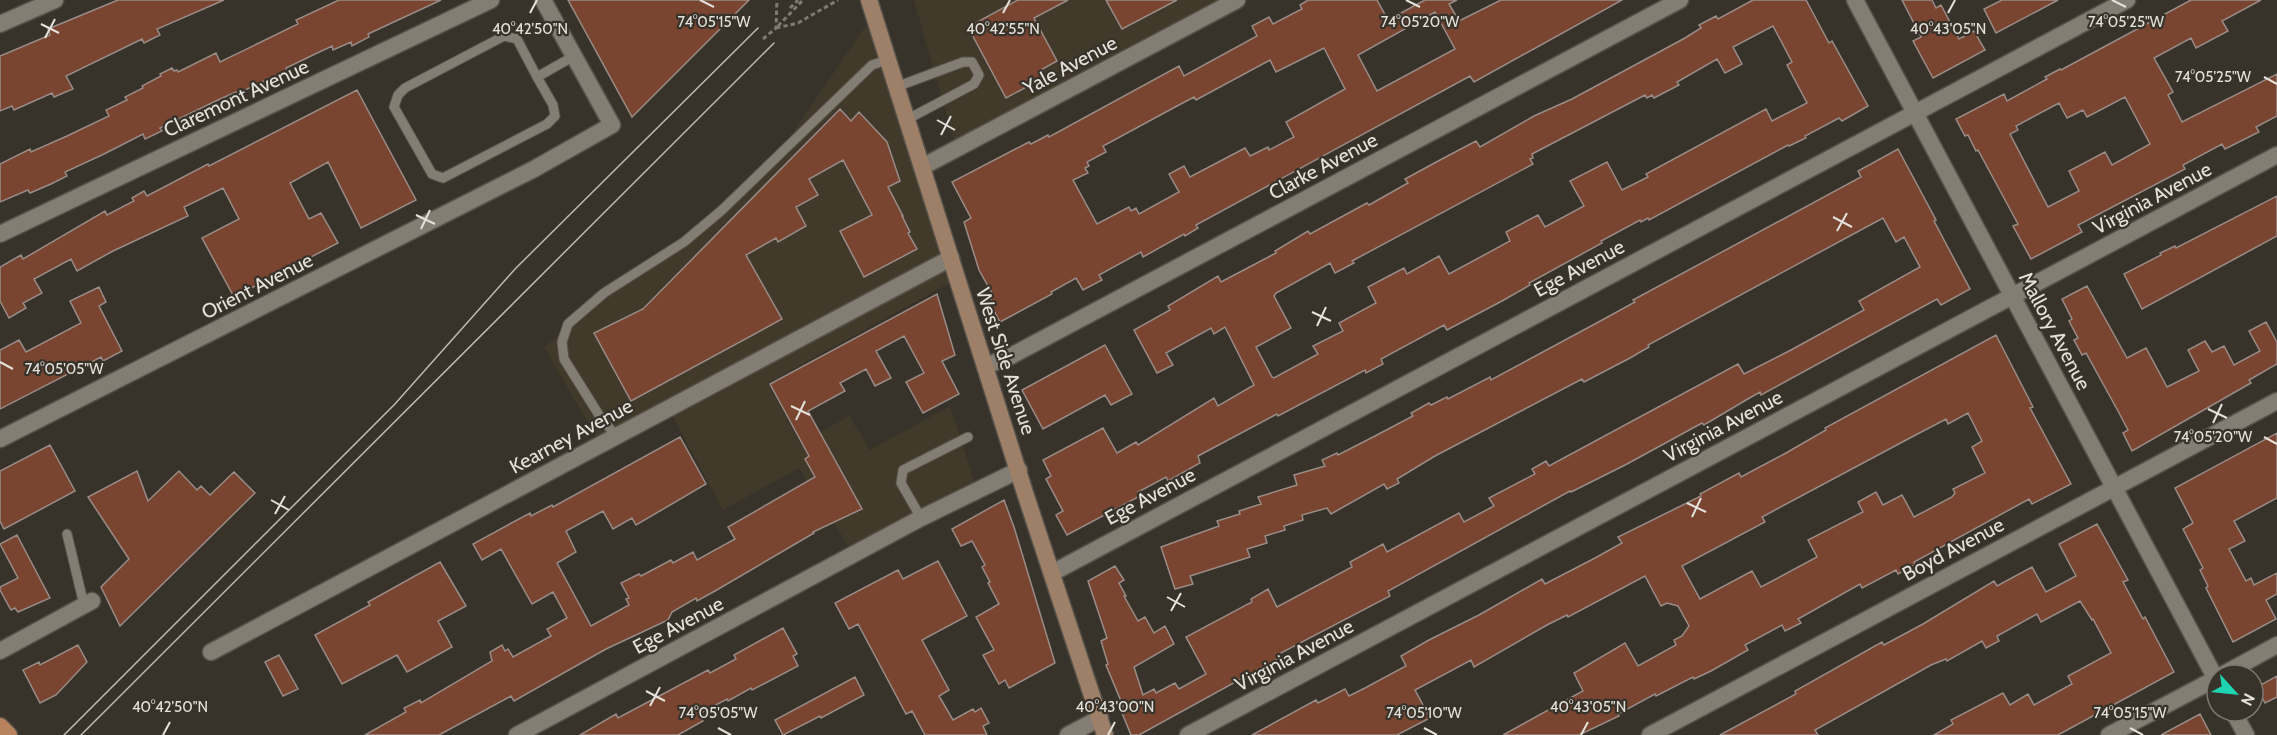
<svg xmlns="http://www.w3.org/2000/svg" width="2277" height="735" font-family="Cabin,sans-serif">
	<rect width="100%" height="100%" fill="#38332a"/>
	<path fill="#41392a" d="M914,0H1238L957,151Z
		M867,24L953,281L768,383L800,444L849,416L870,450L950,406L978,494L858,561L799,468L723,510L667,406L599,441L544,347L770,166Z"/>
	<path fill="#794430" stroke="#998c87" stroke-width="1.5" fill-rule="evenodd" d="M118,0H224L157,29L160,35L144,43L142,39L66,76L73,89L54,97L52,93L14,110L12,106L0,111V56L50,35L48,29Z
		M339,0H441L368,34L369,37L352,46L351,42L333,50L332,46L313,55L286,68L289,73L273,80L272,77L237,94L236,92L218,100L160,128L162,131L145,139L143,134L104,154L65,172L67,176L51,184L30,193L28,190L0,202V164L30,149L31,152L67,136L109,116L106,110L127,100L125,97L143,88L142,86L161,76L160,74L172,68L174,71L177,70L178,72L216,53L220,62L298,24L296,20Z
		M568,0H749L632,117Z
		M1018,0H1068L1034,18L1057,61L1039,71L1043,78L1006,98L968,27Z
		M1106,0H1177L1122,29Z
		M1308,0H1377L1388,20L1425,0H1457L1449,4L1459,21L1501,0H1622L1474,82L1470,76L1196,225L1198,228L1185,236L1184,234L1143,257L1141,252L1099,275L1102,280L1083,290L1076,278L1051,292L1052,294L1000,322L991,305L993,303L990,297L993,295L979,270L964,222L971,218L952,182L1029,142L1031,144L1048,135L1049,137L1179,66L1184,76L1257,36L1252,26L1269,17L1273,24L1302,9L1300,5ZM1435,12L1455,49L1377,91L1358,55ZM1324,48L1345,89L1286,122L1294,137L1269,150L1268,147L1250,156L1245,148L1190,177L1184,166L1169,174L1179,192L1139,214L1136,208L1131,211L1129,207L1097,224L1073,180L1088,173L1085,168L1089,166L1087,162L1106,152L1103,146L1177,106L1194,97L1196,100L1270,60L1276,72Z
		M1753,0H1806L1829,43L1832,41L1868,106L1842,121L1839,118L1805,136L1806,138L1789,146L1788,145L1649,220L1648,218L1641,222L1640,220L1601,241L1602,243L1529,283L1530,285L1502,301L1447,330L1444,325L1381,359L1383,364L1366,373L1365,370L1278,416L1277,414L1198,456L1200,463L1168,481L1166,477L1138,492L1140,496L1067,535L1056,515L1063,511L1046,479L1051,476L1043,460L1103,428L1117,453L1136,442L1138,445L1214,398L1218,406L1254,385L1225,327L1214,334L1211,328L1166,353L1173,365L1157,373L1134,330L1170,310L1168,306L1218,276L1221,282L1240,272L1276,253L1275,251L1308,231L1310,234L1367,203L1369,205L1408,183L1405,179L1440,160L1476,141L1480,147L1534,116L1572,99L1685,38L1701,28L1699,25L1716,16L1718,19ZM1773,26L1792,62L1787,65L1807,103L1772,121L1766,109L1646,174L1648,177L1622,190L1607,162L1570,181L1584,206L1545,227L1538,215L1506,232L1510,241L1449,274L1439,256L1407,274L1404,268L1385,278L1368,287L1376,303L1339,323L1343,331L1313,346L1318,354L1274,378L1272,377L1256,347L1291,328L1274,296L1276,293L1330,263L1335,273L1354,263L1352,261L1533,164L1530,159L1533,158L1532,154L1645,95L1647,98L1652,95L1654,98L1679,85L1677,82L1717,59L1725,73L1742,64L1733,47Z
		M1902,0H1932L1936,8L1941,5L1959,39L1974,31L1985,50L1933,78L1913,41L1921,37Z
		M2002,0H2058L1996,33L1984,9Z
		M2191,0H2261L2222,21L2228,31L2196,48L2191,38L2154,58L2173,92L2168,95L2182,122L2277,74V116L2256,127L2259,132L2225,149L2222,144L2183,165L2185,169L2078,225L2082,232L2031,259L2013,226L2018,224L1978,150L1976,151L1968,135L1965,136L1956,119L2004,94L2007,101L2047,79L2045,77L2060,69L2061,70ZM2125,97L2150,144L2112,165L2105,152L2069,171L2079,191L2048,207L2010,134L2018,130L2016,126L2059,103L2067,118L2083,110L2087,117Z
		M357,90L416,200L361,228L328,162L290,183L309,219L321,213L338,243L234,297L202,238L239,219L223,188L184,207L188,216L113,251L77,271L71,259L34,279L42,293L23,303L26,308L9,318L0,301V267L21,255L23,259L105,211L107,215L134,201L132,198L144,191L147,196L208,164L209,166Z
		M840,109L851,121L859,112L887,142L900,181L888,187L903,216H902L910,232L908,233L917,249L864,277L840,231L872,215L843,160L809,179L818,195L796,207L806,226L778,242L776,238L746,255L782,319L631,401L594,333L643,309Z
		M1898,149L1936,220L1934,221L1970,289L1941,305L1937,299L1761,395L1760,392L1746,400L1704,425L1702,423L1627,464L1571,492L1570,491L1388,591L1390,596L1277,655L1279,658L1139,735H1131L1120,708L1123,706L1106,665L1108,664L1101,641L1107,638L1088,581L1115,566L1124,580L1119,583L1126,596H1124L1138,621L1145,617L1154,633L1165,626L1174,644L1134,667L1143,695L1154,689L1156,693L1175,683L1179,689L1206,674L1186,637L1252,602L1251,599L1268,589L1277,607L1352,567L1350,562L1383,544L1387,552L1459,513L1464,522L1494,506L1489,498L1535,474L1532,469L1546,461L1549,466L1738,364L1744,374L1791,350L1864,310L1859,301L1920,267L1904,237L1896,242L1883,218L1648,345L1649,347L1630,358L1584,382L1582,379L1435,456L1397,479L1399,483L1387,489L1384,484L1331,514L1327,508L1302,515L1303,520L1284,526L1285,530L1265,536L1267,543L1247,549L1250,557L1190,576L1193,584L1175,589L1161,547L1219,526L1217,521L1240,514L1239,511L1261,504L1258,497L1297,485L1294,475L1325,466L1322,460L1337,453L1338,455L1375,436L1413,416L1411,413L1429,403L1431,405L1447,397L1448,399L1490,377L1491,380L1604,319L1635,302L1633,300L1861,177L1858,171Z
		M2277,196V236L2142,309L2124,274L2161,255L2160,253L2175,246L2176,248Z
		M2087,286L2127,358L2146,348L2167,387L2199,371L2188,350L2205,341L2212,352L2224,346L2234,365L2260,351L2249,331L2266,322L2277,342V364L2249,380L2251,383L2132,451L2123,433L2128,430L2118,411L2086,353L2082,355L2074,340L2078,338L2069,321L2072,319L2062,299Z
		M99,287L106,302L99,306L122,351L103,361L101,357L0,409V350L19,340L26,352L81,323L70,301Z
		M937,294L955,355L942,361L959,394L923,413L906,382L924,373L904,336L876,351L891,378L875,386L866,369L840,383L845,391L808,411L862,509L813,532L814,533L715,591L697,601L696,598L672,612L668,620L606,649L514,701L511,696L439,735H365L406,712L404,708L420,700L421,703L492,661L490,652L502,645L505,651L508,649L513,657L551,636L547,629L567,618L553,592L532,604L501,549L482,560L473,544L530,513L531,516L552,505L553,507L680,437L706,484L636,525L632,518L613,529L603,511L566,531L576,552L557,563L591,626L629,605L626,599L629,598L621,583L639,574L641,576L671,560L673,563L693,552L697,560L735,539L728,527L815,477L805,459L809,456L770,384Z
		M1996,335L2033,407L2030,408L2071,484L2032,504L2029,499L1914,562L1915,565L1898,574L1896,570L1862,588L1860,584L1798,619L1801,623L1785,631L1782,625L1745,645L1748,650L1711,671L1694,679L1693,677L1656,696L1655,694L1618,714L1619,716L1579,735H1503L1583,691L1574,673L1625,643L1638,666L1676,645L1674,640L1682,636L1689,626L1678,606L1667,603L1661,606L1645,576L1568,617L1567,615L1547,625L1474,667L1471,660L1415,690L1430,718L1397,735H1252L1316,700L1318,703L1345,689L1349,696L1365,688L1406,666L1401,656L1429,640L1479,615L1542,579L1545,584L1595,558L1622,543L1618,537L1701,496L1700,494L1739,473L1741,477L1786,453L1826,430L1825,428ZM1968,413L1982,441L1972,447L1985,473L1953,489L1955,493L1952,497L1914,517L1902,495L1883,505L1876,492L1858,502L1863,512L1808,540L1817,557L1761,587L1752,571L1700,599L1682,566L1765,522L1762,517L1908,439L1946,419L1948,424Z
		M1105,345L1132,394L1111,405L1105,395L1043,429L1022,390Z
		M2277,433V498L2234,521L2245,541L2229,549L2246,581L2251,578L2254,585L2277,573V594L2266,600L2276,619L2233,642L2206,588L2208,586L2200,570L2203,568L2183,529L2193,523L2175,488Z
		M50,445L75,491L4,529L0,521V471Z
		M137,471L148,501L179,471L197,490L201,486L210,495L234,472L255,493L120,626L101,587L129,559L88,497Z
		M1004,500L1014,527L1055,663L1009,688L1005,680L999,684L983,655L994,650L976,617L999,604L988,583L990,582L982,567L985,565L972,541L961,546L952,529Z
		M2097,524L2128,580L2123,582L2143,619L2145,617L2174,672L2058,735H1934L1953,724L1951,720L2003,693L2010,705L2028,694L2034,705L2072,684L2068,676L2111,653L2093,619L2092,620L2080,601L2041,622L2037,614L1997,636L1999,641L1986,648L1982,641L1947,661L1946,659L1931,665L1815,730L1818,735H1720L1796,694L1795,691L1882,642L1884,645L1923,624L1994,581L1997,586L2032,567L2046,592L2076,576L2059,544Z
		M17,535L50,598L18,612L15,608L11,610L0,590V587L18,578L0,544Z
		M938,561L967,616L922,640L949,690L939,696L953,720L973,709L975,712L981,708L989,723L983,726L987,735H925L912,711L906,714L858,624L849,629L835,603L898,570L903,579Z
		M440,562L466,606L438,621L452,647L407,672L397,655L342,684L315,635L370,605L368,602Z
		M783,628L797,654L793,656L798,666L752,690L751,688L728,701L727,699L699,714L703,721L678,735H580L616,714L618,718L708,670L710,673L736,659L734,655Z
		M78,645L87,662L56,695L40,703L23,670L39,662L40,665Z
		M279,655L298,689L283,696L265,662Z
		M2277,676V697L2265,703L2257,687Z
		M855,677L864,695L821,718L820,716L783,735L775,720Z
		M2200,714L2211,735H2161Z"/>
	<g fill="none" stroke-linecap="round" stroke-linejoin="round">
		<g stroke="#56524a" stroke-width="11">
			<path id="service" d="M537,77L553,105L555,116L547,124L443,178L432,174L394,107L398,95L405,88L504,36L517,39L537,77L574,56
				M896,87L963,62H972L979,75L974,84L906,120
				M616,436L599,415L564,359L562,342L568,324L604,293L684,242L722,210L872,65L887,60
				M921,518L901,483L903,470L968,437
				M67,534L84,605"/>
		</g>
		<g stroke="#56524a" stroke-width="19">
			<path id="minor" d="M0,24L55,0
				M922,167L1237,0
				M0,234L491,0
				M985,366L1009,357L1680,0
				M0,439L534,169L612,125L543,0
				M1052,573L2127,0
				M0,651L92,601
				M211,652L951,258
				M2222,675L2277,645
				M517,735L921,518L1019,470
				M1068,735L1100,718
				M1188,735L2277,155
				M1650,735L2277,401
				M2109,735L2217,678"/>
		</g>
		<g stroke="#56524a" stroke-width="19">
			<path id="tertiary" d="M1855,0L2217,681
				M2233,711L2246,735"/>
		</g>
		<g stroke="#56524a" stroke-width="19">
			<path id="secondary" d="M869,0L1025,493L1105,735"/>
		</g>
		<g stroke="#56524a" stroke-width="19">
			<path id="primary" d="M0,726L9,735"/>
		</g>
		<path stroke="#7e7972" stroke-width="3" stroke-dasharray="4.5 3" stroke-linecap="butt" d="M790,8L798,0
			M778,26L803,0
			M776,28L798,23L838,0
			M763,39L776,28L777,0"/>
		<use href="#service" stroke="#837d73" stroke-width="9"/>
		<use href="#minor" stroke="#837d73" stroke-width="16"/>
		<use href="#tertiary" stroke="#837d73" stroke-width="16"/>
		<use href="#secondary" stroke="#9e8068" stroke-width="16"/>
		<use href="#primary" stroke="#b8825e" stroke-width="16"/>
		<path stroke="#bdbab3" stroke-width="1.5" d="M64,735L394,405L516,268L758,28
			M81,735L774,43"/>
	</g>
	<path fill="none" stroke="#e4e1db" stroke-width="2" d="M700,0L714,7M1406,0L1420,7M2112,0L2126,7M530,13L537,0M1003,13L1010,0M1948,13L1955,0M41,24L59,33M45,38L55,19M2264,77L2277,84M937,120L955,130M941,135L951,116M416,215L435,224M1833,217L1852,227M421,229L430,210M1837,231L1847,213M1312,312L1331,321M1317,326L1326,307M0,362L13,369M791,406L810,415M2208,409L2227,418M796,420L805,401M2213,423L2222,404M2264,437L2277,444M271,500L289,510M1687,503L1706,512M275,514L285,496M1692,517L1701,498M1167,597L1185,607M1171,611L1181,593M646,691L665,701M650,706L660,687M718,728L731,735M1424,728L1437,735M2130,728L2143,735M163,735L170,722M1108,735L1115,722M1581,735L1588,722"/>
	<g text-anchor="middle" stroke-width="4.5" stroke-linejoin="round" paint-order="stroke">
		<g font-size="20" fill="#e4e1db" stroke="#38332a">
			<text transform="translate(1070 65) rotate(-28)" y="7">Yale Avenue</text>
			<text transform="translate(236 98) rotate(-25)" y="7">Claremont Avenue</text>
			<text transform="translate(1323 166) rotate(-28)" y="7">Clarke Avenue</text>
			<text transform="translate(2152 198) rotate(-28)" y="7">Virginia Avenue</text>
			<text transform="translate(1579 268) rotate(-28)" y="7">Ege Avenue</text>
			<text transform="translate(257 286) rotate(-27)" y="7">Orient Avenue</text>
			<text transform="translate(2055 331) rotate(62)" y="7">Mallory Avenue</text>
			<text transform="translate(1006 361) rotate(72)" y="7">West Side Avenue</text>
			<text transform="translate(1723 426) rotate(-28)" y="7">Virginia Avenue</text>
			<text transform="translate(571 436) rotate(-28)" y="7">Kearney Avenue</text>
			<text transform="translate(1150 496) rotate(-28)" y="7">Ege Avenue</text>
			<text transform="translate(1953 549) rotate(-28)" y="7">Boyd Avenue</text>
			<text transform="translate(678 625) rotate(-28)" y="7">Ege Avenue</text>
			<text transform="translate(1294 655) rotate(-28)" y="7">Virginia Avenue</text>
		</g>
	</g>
	<g font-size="15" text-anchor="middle" fill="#e4e1db" stroke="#38332a" stroke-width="4.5" stroke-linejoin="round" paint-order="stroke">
		<text x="714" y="27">74°05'15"W</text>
		<text x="1420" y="27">74°05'20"W</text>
		<text x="2126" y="27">74°05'25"W</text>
		<text x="530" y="34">40°42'50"N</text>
		<text x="1003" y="34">40°42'55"N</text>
		<text x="1948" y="34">40°43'05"N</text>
		<text x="2213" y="82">74°05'25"W</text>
		<text x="64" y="374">74°05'05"W</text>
		<text x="2213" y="442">74°05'20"W</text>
		<text x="170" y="712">40°42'50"N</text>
		<text x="1115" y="712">40°43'00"N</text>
		<text x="1588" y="712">40°43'05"N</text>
		<text x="718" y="718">74°05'05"W</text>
		<text x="1424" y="718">74°05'10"W</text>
		<text x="2130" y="718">74°05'15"W</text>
	</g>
	<g transform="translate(2235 693) rotate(117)"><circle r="28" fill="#38332a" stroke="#7d7971" stroke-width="1.5"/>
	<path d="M0-4.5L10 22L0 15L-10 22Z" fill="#1ed5b1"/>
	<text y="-9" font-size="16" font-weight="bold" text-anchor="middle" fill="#e4e1db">N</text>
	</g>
</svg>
